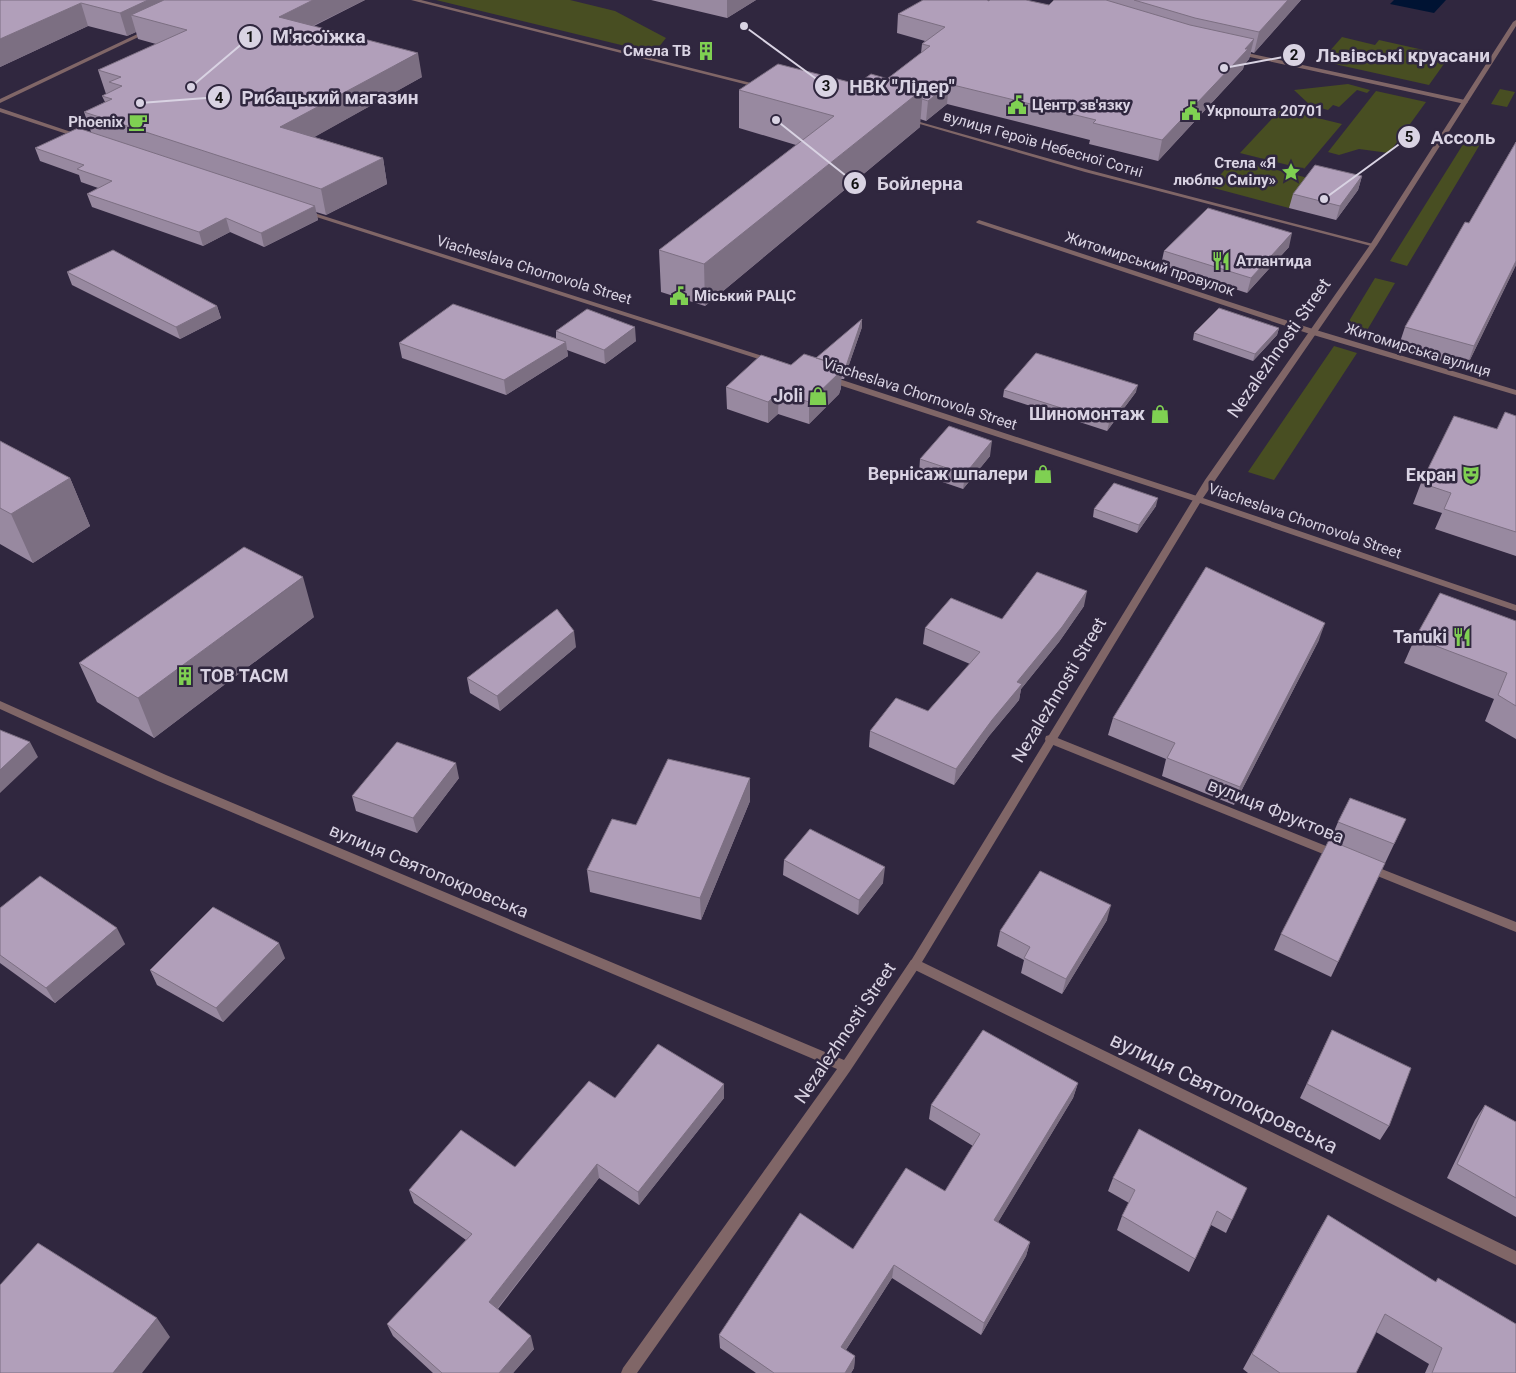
<svg xmlns="http://www.w3.org/2000/svg" width="1516" height="1373" font-family="Roboto,sans-serif">
	<rect width="100%" height="100%" fill="#30273f"/>
	<path fill="#484e22" d="M436,0H570L615,11L666,38L654,53Z
		M1342,37L1375,45L1379,40L1437,53L1434,58L1446,61L1429,85L1321,61Z
		M1348,84L1370,90L1367,93L1357,90L1339,107L1333,105L1328,110L1310,105L1294,90Z
		M1500,89L1515,92L1507,107L1491,104Z
		M1376,91L1426,102L1389,153L1359,149L1339,155L1328,152Z
		M1281,109L1342,124L1304,169L1240,153Z
		M1467,138L1482,141L1407,266L1390,261Z
		M1234,159L1312,179L1289,208L1210,187Z
		M1375,278L1395,283L1366,332L1346,326Z
		M1334,346L1357,353L1274,480L1248,472Z"/>
	<path fill="#001333" d="M1394,0H1446L1434,13L1390,4Z"/>
	<g fill="none" stroke-linecap="round" stroke-linejoin="round">
		<path fill="#806667" fill-rule="evenodd" d="M411,0H421L763,86L760,88Z
			M146,30L151,31L0,103V99Z
			M1238,51L1465,100L1468,102L1465,104L1236,54L1235,53Z
			M0,108L83,136L84,137L79,138L0,112Z
			M906,118L1089,170L1377,245L1371,246L1085,172L906,120Z
			M304,211H308L775,360L774,362H768L304,213Z
			M979,220L1316,330L1516,390V395L1310,334L977,223L976,222Z
			M827,377H833L1200,497L1201,499L1200,501H1194L827,381Z
			M0,701L166,775L844,1060L911,960L915,959L919,960L921,964L850,1071L637,1373H621L623,1368L837,1069L158,781L0,709Z
			M1050,735L1341,852L1343,855L1341,858L1337,859L1333,858L1046,742L1045,739L1046,736Z
			M1369,864L1516,922V932L1365,871L1363,868L1365,865Z"/>
		<path fill="#806667" fill-rule="evenodd" d="M1516,20V26L1377,245L1203,498L1516,605V611L1200,503L922,962L1516,1251V1265L911,968L909,964L1205,480L1370,245L1513,22Z"/>
	</g>
	<path fill="#9889a0" d="M0,0H365L314,26L422,77L314,137L383,158L387,184L326,215L316,212L318,220L264,247L230,232L203,246L92,207L87,194L98,188L81,182L79,175L40,161L35,148L91,132L84,112L105,102L102,96L106,94L98,70L156,44L138,39L136,32L127,36L88,26L0,67Z
		M651,0H756L727,18Z
		M1054,0H1301L1254,53L1251,52L1249,59L1244,65L1243,69L1158,161L1089,144L1090,140L947,104L926,121L920,119V127L705,306L661,292L659,250L796,145L739,128V90L857,84L887,79L921,53L922,44L925,41L897,33L898,14L989,1L1049,5Z
		M1516,142V265L1466,368L1398,348L1405,327L1469,223Z
		M1362,176L1358,190L1336,220L1289,208L1293,194Z
		M1289,247L1247,293L1161,265L1164,251Z
		M67,272L217,306L221,318L180,339L72,285Z
		M862,327L844,379H841V388L839,394L809,424L778,414L768,423L727,409L726,387L791,365L816,358Z
		M1279,328L1277,335L1253,361L1193,340L1194,333Z
		M556,331L636,341L605,364L567,350L568,356L506,395L402,358L399,343L556,338Z
		M1004,390L1136,392L1107,431L1003,397Z
		M1516,416V556L1435,529L1442,513L1413,504L1421,483Z
		M0,441L70,478L90,526L33,563L0,544Z
		M990,456L963,489L919,474L920,459Z
		M1156,506L1137,533L1093,517L1094,509Z
		M1084,606L1059,642L1021,689L1019,700L989,736L954,785L869,747L870,731L928,711L970,664L923,644L925,628L1002,619Z
		M314,617L154,738L97,702L79,663Z
		M1516,621V739L1485,721L1494,699L1404,663L1415,638Z
		M1319,640L1234,805L1162,776L1166,759L1108,735L1113,718Z
		M576,647L500,711L470,693L467,678Z
		M459,778L417,833L356,811L352,796Z
		M750,801L701,920L590,892L587,870L636,825Z
		M1406,819L1331,977L1274,950L1281,934L1330,841L1338,822Z
		M784,860L883,883L858,915L783,875Z
		M0,908L125,944L55,1003L0,963Z
		M1107,920L1062,994L1021,973L1024,960L997,946L1000,931Z
		M285,958L223,1022L157,985L150,970Z
		M1332,1030L1389,1126L1380,1140L1300,1098Z
		M1078,1083L1073,1098L998,1222L1030,1242L1026,1256L981,1335L892,1278L846,1350L855,1356L854,1368L851,1373H756L720,1348L719,1335L945,1191L973,1146L929,1119L931,1105Z
		M615,1098H724L639,1205L599,1178L498,1309L534,1349L513,1373H433L393,1336L387,1324L466,1240L414,1203L409,1190L515,1167Z
		M1485,1105L1516,1122V1217L1447,1178L1475,1120Z
		M1139,1129L1232,1220L1226,1233L1211,1225L1189,1272L1117,1230L1122,1216L1129,1203L1108,1191L1113,1178Z
		M1328,1215L1435,1282L1438,1278L1516,1373H1425L1429,1364L1376,1332L1356,1373H1248L1243,1369L1318,1232Z"/>
	<path fill="#7c6f82" d="M148,0H204L131,15L136,32L127,36L120,13Z
		M313,0H365L284,40L279,17Z
		M727,0H756L727,18Z
		M1288,0H1301L1254,53L1259,32Z
		M81,3L88,26L0,67V39Z
		M1254,39L1249,59L1244,65L1243,69L1158,161L1162,140Z
		M418,53L422,77L286,153L280,127Z
		M949,84L947,104L926,121L928,101Z
		M923,89L920,127L705,306L704,264Z
		M383,158L387,184L326,215L321,189Z
		M1362,176L1358,190L1336,220L1340,206Z
		M315,206L318,220L264,247L261,233Z
		M226,218L230,232L203,246L199,232Z
		M1292,233L1289,247L1247,293L1251,278Z
		M1516,261V265L1466,368L1474,346Z
		M217,306L221,318L180,339L176,327Z
		M862,319V327L844,379V372Z
		M635,327L636,341L605,364L604,350Z
		M1279,328L1277,335L1253,361L1255,354Z
		M566,342L568,356L506,395L504,380Z
		M842,366L841,388L839,394L809,424V402Z
		M1138,385L1136,392L1107,431L1109,423Z
		M779,392L778,414L768,423V402Z
		M992,441L990,456L963,489L965,474Z
		M70,478L90,526L33,563L11,514Z
		M1158,498L1156,506L1137,533L1139,525Z
		M303,577L314,617L154,738L138,698Z
		M1087,591L1084,606L1059,642L1021,689L1019,700L989,736L954,785L956,769L1017,682Z
		M1325,623L1319,640L1234,805L1240,787Z
		M574,631L576,647L500,711L497,696Z
		M30,742L38,757L0,793V770Z
		M456,763L459,778L417,833L413,818Z
		M750,778V801L701,920L700,898Z
		M885,867L883,883L858,915L859,900Z
		M1111,905L1107,920L1062,994L1066,979Z
		M117,928L125,944L55,1003L46,988Z
		M279,943L285,958L223,1022L216,1008Z
		M1078,1083L1073,1098L991,1234L994,1220Z
		M724,1084V1098L639,1205L638,1192Z
		M597,1164L599,1178L493,1314L489,1302Z
		M1030,1242L1026,1256L981,1335L984,1323Z
		M894,1265L892,1278L840,1359L841,1347Z
		M157,1318L170,1337L142,1373H113Z
		M531,1336L534,1349L513,1373H499Z
		M855,1356L854,1368L851,1373H845Z"/>
	<path fill="#b19fba" stroke="#7c6f82" d="M0,0H148L120,13L81,3L0,39Z
		M164,0H313L279,17L418,53L280,127L383,158L321,189L84,112L112,99L102,96L122,86L109,82L121,77L98,70L187,30L131,15Z
		M923,0H987L989,1L990,0H1026L1049,5L1054,0H1106L1190,25L1254,39L1245,49H1248L1162,140L1093,123L1096,120L949,84L928,101L922,99L923,89L887,79L930,46L922,44L945,27L898,14Z
		M1134,0H1288L1259,32L1195,18Z
		M778,64L857,84L871,74L923,89L704,264L659,250L834,116L739,90Z
		M78,128L315,206L261,233L226,218L199,232L87,194L112,181L77,169L84,165L35,148Z
		M1516,142V261L1474,346L1405,327L1465,222L1469,223Z
		M1315,165L1362,176L1340,206L1293,194Z
		M1208,208L1292,233L1251,278L1164,251Z
		M113,250L217,306L176,327L67,272Z
		M453,304L566,342L504,380L399,343Z
		M1219,308L1279,328L1255,354L1194,333Z
		M587,309L635,327L604,350L556,331Z
		M862,319L844,372L842,371V366L816,358Z
		M1036,353L1138,385L1109,423L1004,390Z
		M804,354L842,366L840,372L809,402L779,392L768,402L726,387L761,355L791,365Z
		M1505,412L1516,416V532L1444,509L1451,493L1421,483L1454,416L1497,429Z
		M949,426L992,441L965,474L920,459Z
		M0,441L70,478L11,514L0,508Z
		M1114,483L1158,498L1139,525L1094,509Z
		M244,547L303,577L138,698L79,663Z
		M1206,567L1325,623L1240,787L1167,758L1175,743L1113,718Z
		M1037,572L1087,591L1062,627L1017,682L1022,684L992,720L956,769L870,731L896,698L928,711L980,652L925,628L951,598L1002,619Z
		M1440,593L1516,621V706L1498,695L1507,673L1415,638Z
		M557,609L574,631L497,696L467,678Z
		M0,730L30,742L0,770Z
		M397,742L456,763L413,818L352,796Z
		M668,759L750,778L700,898L587,870L612,819L636,825Z
		M1350,798L1406,819L1394,844L1338,822Z
		M810,829L885,867L859,900L784,860Z
		M1329,840L1385,863L1338,962L1281,934Z
		M1040,871L1111,905L1066,979L1024,958L1030,947L1000,931Z
		M40,876L117,928L46,988L0,955V908Z
		M213,907L279,943L216,1008L150,970Z
		M983,1030L1078,1083L994,1220L1030,1242L984,1323L894,1265L841,1347L855,1356L845,1373H774L719,1335L800,1213L853,1249L906,1168L945,1191L980,1134L931,1105Z
		M1332,1030L1411,1068L1389,1126L1307,1084Z
		M658,1044L724,1084L638,1192L597,1164L489,1302L531,1336L499,1373H442L387,1324L472,1234L409,1190L461,1130L515,1167L589,1081L615,1098Z
		M1485,1105L1516,1122V1198L1457,1164Z
		M1139,1129L1247,1188L1232,1220L1217,1211L1195,1259L1122,1216L1135,1190L1113,1178Z
		M1328,1215L1436,1282L1438,1278L1516,1324V1373H1432L1442,1348L1385,1314L1356,1373H1280L1252,1354Z
		M38,1243L157,1318L113,1373H0V1285Z"/>
	<defs>
		<g id="building-bare" transform="scale(1.5)"><path d="M-4-6H4V6H1V3H-1V6H-4ZM-2.5-4.3h1.7v1.8h-1.7ZM.8-4.3h1.7v1.8H.8ZM-2.5-1h1.7V.8h-1.7ZM.8-1h1.7V.8H.8Z" fill="#7fd052" stroke="#30273f" stroke-width="2.5" paint-order="stroke"/></g>
		<g id="civic-bare" transform="scale(1.5)"><path d="M-.6-6.5H3V-4.5H.6V-3L4-1V1h2V6H-6V1h2V-1L-.6-3ZM-1.2 2.5V6h2.4V2.5Z" fill="#7fd052" stroke="#30273f" stroke-width="2.5" paint-order="stroke"/></g>
		<g id="cafe-bare" transform="scale(1.5)"><path d="M-5.5-4.5H6V0H3Q3 3.5 0 3.5H-2.5Q-5.5 3.5-5.5 0ZM3-3.2v2h1.7v-2ZM-6 4.5H4V6H-6Z" fill="#7fd052" stroke="#30273f" stroke-width="2.5" paint-order="stroke"/></g>
		<g id="sight-bare" transform="scale(1.5)"><path d="M0-6L1.8-2.2L6-1.7L2.9 1.2L3.7 5.4L0 3.3L-3.7 5.4L-2.9 1.2L-6-1.7L-1.8-2.2Z" fill="#7fd052" stroke="#30273f" stroke-width="2.5" paint-order="stroke"/></g>
		<g id="restaurant-bare" transform="scale(1.5)"><path d="M-5-6h1v4h1v-4h1v4h1v-4h1v5L-1.5 .5V6h-2V.5L-5-1ZM5-6V6H3V1.5H1.5Q1.5-4 5-6Z" fill="#7fd052" stroke="#30273f" stroke-width="2.5" paint-order="stroke"/></g>
		<g id="shop-bare" transform="scale(1.5)"><path d="M-5-2.5h2.3a2.7 3.5 0 0 1 5.4 0H5L5.5 6h-11ZM-1.5-2.5h3a1.5 2.3 0 0 0-3 0Z" fill="#7fd052" stroke="#30273f" stroke-width="2.5" paint-order="stroke"/></g>
		<g id="theatre-bare" transform="scale(1.5)"><path d="M-5-5.5Q0-4 5-5.5V0Q5 5 0 6Q-5 5-5 0ZM-3.3-2.5H-1v1.5H-3.3ZM1-2.5H3.3v1.5H1ZM-2.8 1Q0 5.5 2.8 1Z" fill="#7fd052" stroke="#30273f" stroke-width="2.5" paint-order="stroke"/></g>
	</defs>
	<g fill-rule="evenodd">
		<use href="#building-bare" x="706" y="51"/>
		<use href="#civic-bare" x="1017" y="105"/>
		<use href="#civic-bare" x="1191" y="111"/>
		<use href="#cafe-bare" x="138" y="122"/>
		<use href="#sight-bare" x="1291" y="172"/>
		<use href="#restaurant-bare" x="1221" y="261"/>
		<use href="#civic-bare" x="679" y="296"/>
		<use href="#shop-bare" x="818" y="396"/>
		<use href="#shop-bare" x="1160" y="414"/>
		<use href="#shop-bare" x="1043" y="474"/>
		<use href="#theatre-bare" x="1471" y="475"/>
		<use href="#restaurant-bare" x="1462" y="637"/>
		<use href="#building-bare" x="185" y="676"/>
	</g>
	<g text-anchor="middle" stroke-width="5" stroke-linejoin="round" paint-order="stroke">
		<g font-size="15" font-weight="bold" fill="#d9d3e3" stroke="#30273f" text-anchor="start">
			<text x="691" y="56" text-anchor="end">Смела ТВ</text>
			<text x="1032" y="110">Центр зв'язку</text>
			<text x="1206" y="116">Укрпошта 20701</text>
			<text x="123" y="127" text-anchor="end">Phoenix</text>
			<text x="1276" y="168" text-anchor="end">Стела «Я<tspan x="1276" dy="17">люблю Смілу»</tspan></text>
			<text x="1236" y="266">Атлантида</text>
			<text x="694" y="301">Міський РАЦС</text>
		</g>
		<g font-size="15" fill="#d9d3e3" stroke="#30273f">
			<text transform="translate(1043 144) rotate(16)" y="5">вулиця Героїв Небесної Сотні</text>
			<text transform="translate(1150 264) rotate(18)" y="5">Житомирський провулок</text>
			<text transform="translate(534 270) rotate(17)" y="5">Viacheslava Chornovola Street</text>
			<text transform="translate(1418 350) rotate(17)" y="5">Житомирська вулиця</text>
			<text transform="translate(920 394) rotate(18)" y="5">Viacheslava Chornovola Street</text>
			<text transform="translate(1305 521) rotate(19)" y="5">Viacheslava Chornovola Street</text>
		</g>
		<g font-size="18" fill="#d9d3e3" stroke="#30273f">
			<text transform="translate(1279 348) rotate(-55)" y="6">Nezalezhnosti Street</text>
			<text transform="translate(1059 690) rotate(-59)" y="6">Nezalezhnosti Street</text>
			<text transform="translate(1276 811) rotate(22)" y="6">вулиця Фруктова</text>
			<text transform="translate(429 871) rotate(23)" y="6">вулиця Святопокровська</text>
			<text transform="translate(845 1033) rotate(-56)" y="6">Nezalezhnosti Street</text>
		</g>
		<g font-size="18" font-weight="bold" fill="#d9d3e3" stroke="#30273f" text-anchor="end">
			<text x="803" y="402">Joli</text>
			<text x="1145" y="420">Шиномонтаж</text>
			<text x="1028" y="480">Вернiсаж шпалери</text>
			<text x="1456" y="481">Екран</text>
			<text x="1447" y="643">Tanuki</text>
			<text x="200" y="682" text-anchor="start">ТОВ ТАСМ</text>
		</g>
		<g font-size="21" fill="#d9d3e3" stroke="#30273f">
			<text transform="translate(1224 1093) rotate(26)" y="7">вулиця Святопокровська</text>
		</g>
	</g>
	<path fill="none" stroke="#d9d3e3" stroke-width="2" d="M191 87L250 37M1224 68L1294 55M744 26L826 86M140 103L219 97M1324 199L1409 137M776 120L855 183"/>
	<g fill="#d9d3e3" stroke="#30273f" stroke-width="2">
		<circle cx="191" cy="87" r="5"/>
		<circle cx="1224" cy="68" r="5"/>
		<circle cx="744" cy="26" r="5"/>
		<circle cx="140" cy="103" r="5"/>
		<circle cx="1324" cy="199" r="5"/>
		<circle cx="776" cy="120" r="5"/>
		<circle cx="250" cy="37" r="12"/>
		<circle cx="1294" cy="55" r="12"/>
		<circle cx="826" cy="86" r="12"/>
		<circle cx="219" cy="97" r="12"/>
		<circle cx="1409" cy="137" r="12"/>
		<circle cx="855" cy="183" r="12"/>
	</g>
	<g font-size="15" text-anchor="middle" font-weight="bold" fill="#111">
		<text x="250" y="42">1</text>
		<text x="1294" y="60">2</text>
		<text x="826" y="91">3</text>
		<text x="219" y="103">4</text>
		<text x="1409" y="142">5</text>
		<text x="855" y="189">6</text>
	</g>
	<g font-size="19" text-anchor="middle" font-weight="bold" fill="#d9d3e3" stroke="#30273f" stroke-width="5" stroke-linejoin="round" paint-order="stroke">
		<text x="319" y="43">М'ясоїжка</text>
		<text x="1403" y="62">Львівські круасани</text>
		<text x="902" y="93">НВК "Лідер"</text>
		<text x="330" y="104">Рибацький магазин</text>
		<text x="1463" y="144">Ассоль</text>
		<text x="920" y="190">Бойлерна</text>
	</g>
</svg>
